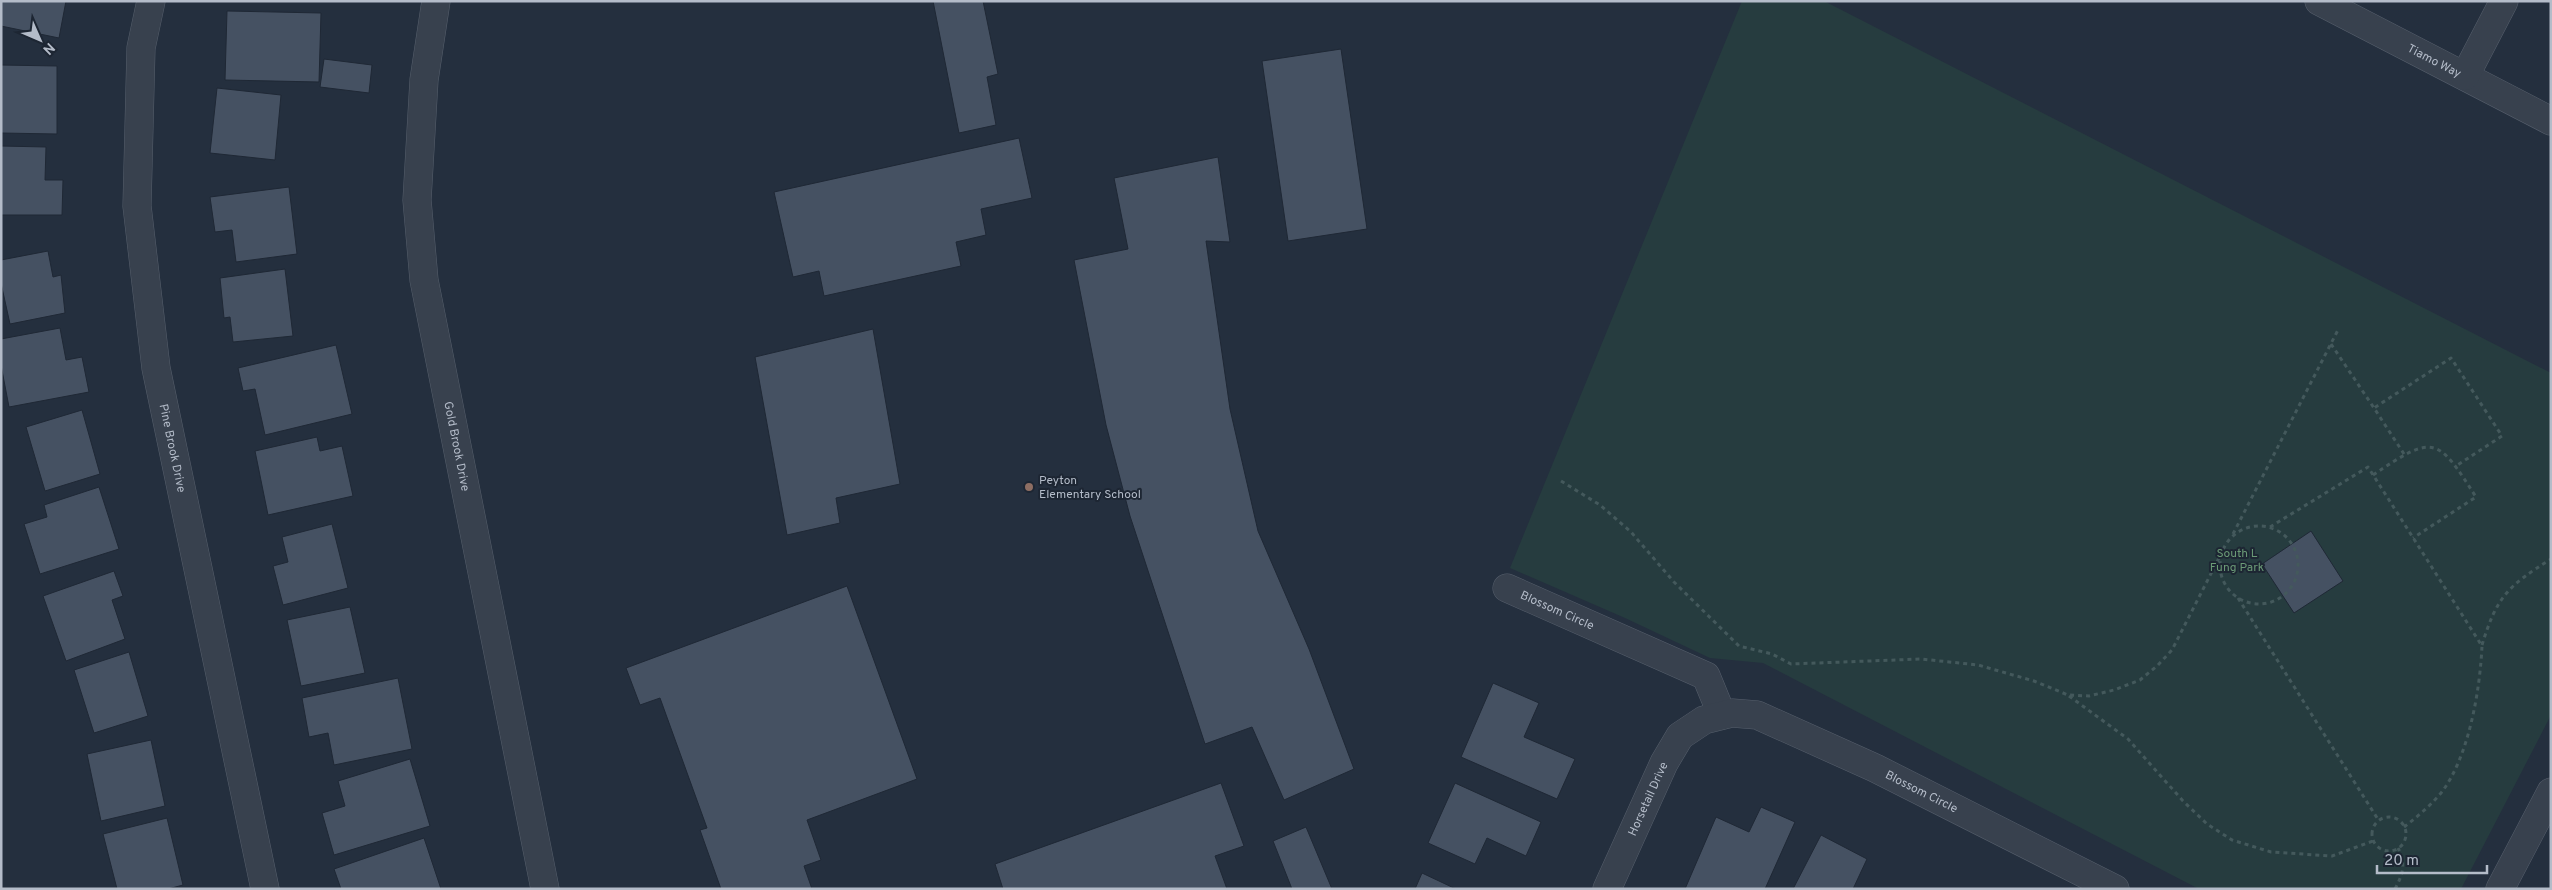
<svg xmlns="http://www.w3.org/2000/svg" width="2552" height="890" font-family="Overpass,sans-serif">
	<rect width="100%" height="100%" fill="#242f3e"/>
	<path fill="#263c3f" d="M1742,1H1824L2551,373V715L2461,889H2199L1763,663L1710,658L1625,618L1510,568Z"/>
	<path fill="#455162" stroke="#1f2835" d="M1,1H66L59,38L1,26Z
		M933,1H983L998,74L987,77L996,125L959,133Z
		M227,11L321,13L319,82L225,80Z
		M1341,49L1367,229L1288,241L1262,61Z
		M324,59L372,65L369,93L320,87Z
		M1,65L57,66V134L1,133Z
		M217,88L281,95L275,160L210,153Z
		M1019,138L1032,198L981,209L986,235L956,242L961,266L824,296L819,271L793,277L774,192Z
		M1,146L46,147L45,180H63L62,215H1Z
		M1218,157L1230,242L1206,241L1230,409L1258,531L1309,649L1354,769L1284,800L1252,727L1205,744L1130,516L1106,425L1074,260L1128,249L1114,178Z
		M289,187L297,254L236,262L232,230L215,232L210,197Z
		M48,251L53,277L61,275L65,313L10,324L1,283V260Z
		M285,269L293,336L233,342L230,317L224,318L220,278Z
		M60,328L66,360L82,357L89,392L9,407L1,365V339Z
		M873,329L900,484L836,498L840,523L787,535L755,357Z
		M336,345L352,414L265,435L255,389L243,391L238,368Z
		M82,410L100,474L45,491L26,427Z
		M317,437L320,451L342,446L353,496L268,515L255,451Z
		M99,487L119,549L40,574L24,524L47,517L44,505Z
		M332,524L348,588L283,605L273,566L288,562L282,537Z
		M2311,531L2343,581L2294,613L2262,564Z
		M114,571L123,596L112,600L125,639L66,661L43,596Z
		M847,586L917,779L807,820L821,860L804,866L812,889H721L700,830L707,828L660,698L640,705L626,668Z
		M350,607L365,673L301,686L287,620Z
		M129,652L148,716L94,733L74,670Z
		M398,678L412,749L334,765L328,733L309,737L302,698Z
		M1493,683L1539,703L1524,737L1575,759L1557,799L1461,757Z
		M151,740L165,806L101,821L87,754Z
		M410,759L430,826L334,855L322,813L345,806L338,781Z
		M1221,783L1244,846L1215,856L1227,889H1003L995,864Z
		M1455,783L1541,822L1526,856L1487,838L1475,864L1428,843Z
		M1761,807L1795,822L1765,889H1685L1716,817L1749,832Z
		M167,818L183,885L168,889H117L103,834Z
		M1306,827L1332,889H1292L1273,841Z
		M1821,835L1867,859L1853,889H1793Z
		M424,838L441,889H341L334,869Z
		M1422,873L1456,889H1415Z"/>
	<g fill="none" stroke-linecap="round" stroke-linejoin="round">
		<g stroke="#565f6c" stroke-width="29">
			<g id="minor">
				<path id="s1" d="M151,1L141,48L137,206L156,368L265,889"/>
				<path id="s2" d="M436,1L424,80L417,200L424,280L545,889"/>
				<path id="s3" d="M2319,1L2551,121"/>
				<path d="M2465,76L2504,1"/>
				<path id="s4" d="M1507,588L1706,676L1722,715"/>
				<path id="s5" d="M1607,889L1664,763L1680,736L1704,720L1732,713L1757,715L1875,768L2115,889"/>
				<path d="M2500,889L2551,792"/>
			</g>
		</g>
		<path stroke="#44595c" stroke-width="3" stroke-dasharray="4 4" stroke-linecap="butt" d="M2331,344L2374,408
			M2404,454L2374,408L2451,358L2502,436L2456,466
			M2373,475C2434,434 2437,436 2476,497L2413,538
			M1561,481L1600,505L1631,532L1674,582L1739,646L1772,654L1791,664L1921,659L1978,665L2034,681L2068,695L2089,696L2114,690L2140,680L2157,666L2172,650L2221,554
			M2220 565a39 39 0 1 1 78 0a39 39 0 1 1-78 0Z
			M2270,527L2368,467L2482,646C2480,690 2469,757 2441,793C2430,806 2417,817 2404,827
			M2233,534L2339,328
			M2238,598L2379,821
			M2482,645C2497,596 2508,586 2551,559
			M2069,696L2128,739L2183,801L2207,824L2232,840L2271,852L2332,856L2373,841
			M2372 834a17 17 0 1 1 34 0a17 17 0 1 1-34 0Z
			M2395,889C2403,874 2406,864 2398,848"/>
		<use href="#minor" stroke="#38414e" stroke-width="28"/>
	</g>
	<circle fill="#8d6e63" stroke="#1d2633" stroke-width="2" cx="1029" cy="487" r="5"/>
	<g text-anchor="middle" stroke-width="4" stroke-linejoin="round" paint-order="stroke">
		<g font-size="12" fill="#b4bcc9" stroke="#1d2633">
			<text dy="4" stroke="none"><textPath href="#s3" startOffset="130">Tiamo Way</textPath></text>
			<text dy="4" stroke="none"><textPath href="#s2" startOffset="450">Gold Brook Drive</textPath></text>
			<text dy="4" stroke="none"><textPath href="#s1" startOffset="451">Pine Brook Drive</textPath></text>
			<text dy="4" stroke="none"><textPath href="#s4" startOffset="55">Blossom Circle</textPath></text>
			<text dy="4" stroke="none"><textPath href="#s5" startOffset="434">Blossom Circle</textPath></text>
			<text dy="4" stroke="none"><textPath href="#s5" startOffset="99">Horsetail Drive</textPath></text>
		</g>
		<g font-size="12" fill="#b4bcc9" stroke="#1d2633" text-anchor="start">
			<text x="1039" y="484">Peyton<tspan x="1039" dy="14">Elementary School</tspan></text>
		</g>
		<g font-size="12" fill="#6b9a76" stroke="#1d2633">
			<text x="2237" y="557">South L<tspan x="2237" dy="14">Fung Park</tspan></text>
		</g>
	</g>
	<rect width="2552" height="890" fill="none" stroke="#b4bcc9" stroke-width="5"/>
	<g transform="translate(40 40) rotate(135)" stroke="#1d2633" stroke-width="4" paint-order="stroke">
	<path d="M0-4L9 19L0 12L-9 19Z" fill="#b4bcc9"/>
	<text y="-8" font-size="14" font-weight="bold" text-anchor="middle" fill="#b4bcc9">N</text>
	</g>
	<path d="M2377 865v8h110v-8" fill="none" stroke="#b4bcc9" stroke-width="2.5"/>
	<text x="2384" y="865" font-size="15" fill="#b4bcc9" stroke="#1d2633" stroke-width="4" paint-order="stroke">20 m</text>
</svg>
